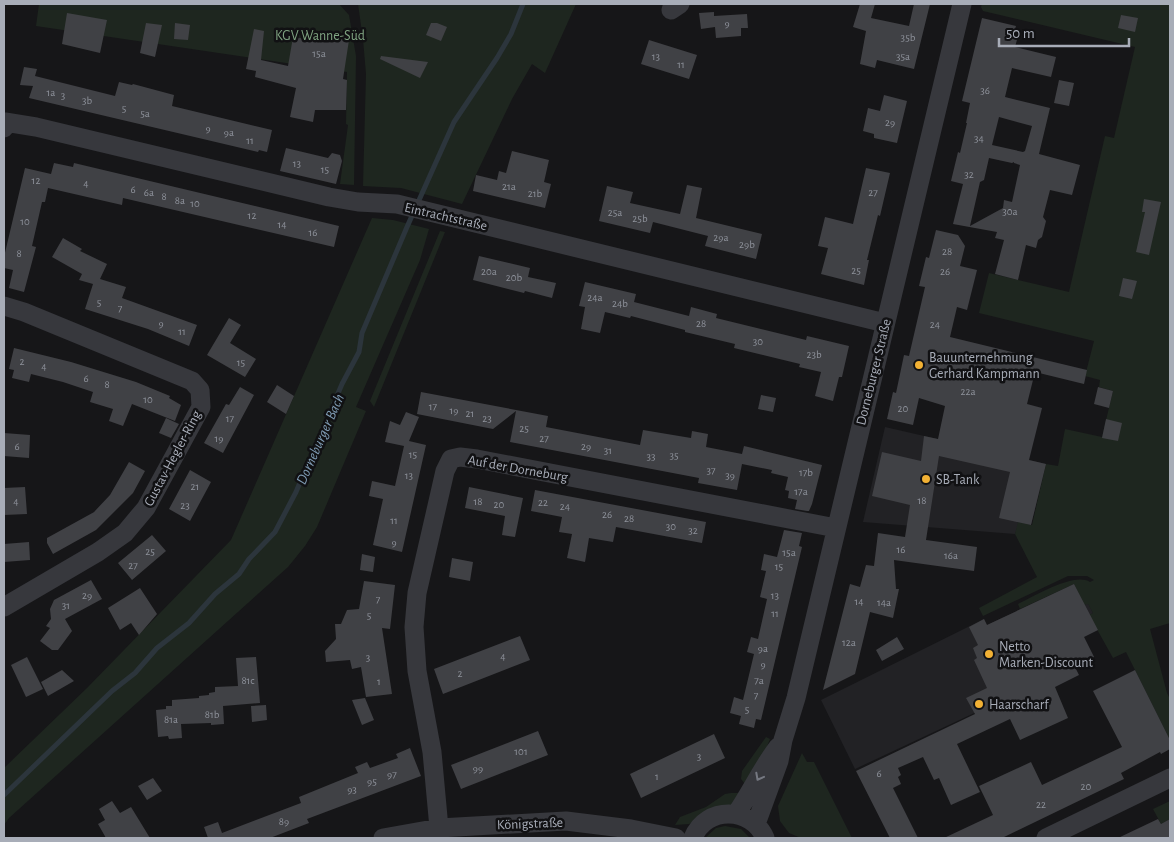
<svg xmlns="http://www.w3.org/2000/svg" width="1174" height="842" font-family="'Alegreya Sans',sans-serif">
	<rect width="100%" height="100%" fill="#161618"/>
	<path fill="#222225" d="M885,427L1046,464L1031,525L1019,522L1015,534L863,522Z
		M1074,584L1084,605L1088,603L1093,613L1090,615L1084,637L1094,657L855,769L821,700L984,619L987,625Z"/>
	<path fill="#1e261f" d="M39,4H339L349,15L356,56L354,185L340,184L348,125L346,124L347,72L36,26Z
		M358,4H576L545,73L532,64L512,99L462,204L401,188L363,186L366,74L363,39Z
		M982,4H1170V623L1150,629L1167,693L1170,699V740L1126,652L1113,658L1089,615L1093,613L1088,604L1084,605L1074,584L1020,609L1018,604C1035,596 1074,572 1090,582L1094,580L1087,576H1068L983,616L979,608L1037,577L1015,534L1018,522L1032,525L1046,464L1058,466L1065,429L1102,437L1113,391L1099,387L1100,380L1085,376L1094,341L979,313L989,273L1069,292L1105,136L1114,138L1135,47L983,11L981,7Z
		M372,218L393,220L429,229L420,260L356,407L366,411L317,527L305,546L288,567L9,818L4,825V768L87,688L231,540Z
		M440,231L445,232L374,407L370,401Z
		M766,737L770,739L766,749L745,784L741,779L742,771Z
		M802,753L807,762H814L852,838H801L789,833L780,821L778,806Z
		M731,793H739L737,802L689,824L675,825L680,817L706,807L725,794Z
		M1170,801V819L1161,824L1153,809Z
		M725,826L741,829L750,838H705L716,828Z"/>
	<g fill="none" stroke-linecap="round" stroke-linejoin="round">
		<path stroke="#2c353c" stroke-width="5" d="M4,795L112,691L135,673L157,648L189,623L215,594L239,574L249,559L275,532L296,492L342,384L359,352L362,333L407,227L454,122L497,58L511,34L523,4"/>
	</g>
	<path fill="#404145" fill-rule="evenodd" d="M860,4H875L871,18L909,26L914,4H930L914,69L877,60L875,68L860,64L866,31L853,27Z
		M714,12V19V16L747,14L748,28H741V36L716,38L715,27L701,29L699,13Z
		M67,13L107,20L100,53L62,44Z
		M1121,15L1138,18L1135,32L1118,28Z
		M982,18L1016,26L1013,35L1018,36L1015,47L1056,57L1051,77L1012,68L1005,97L1050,108L1039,154L1080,165L1072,195L1050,190L1043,217L1046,221L1042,237L1038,240L1036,248L1026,245L1018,280L995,274L1004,240L995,238L997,232L953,224L963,184L951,181L958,152L960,153L967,123H966L970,103L962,101ZM999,117L1032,126L1025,151L1023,152L992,145ZM989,158L1012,163L1014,162V163L1020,165L1012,202L1004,200L1003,208L970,226L980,182L984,180Z
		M146,23L162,25L155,57L140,53Z
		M175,23L190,25L188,40L174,39Z
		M431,23H437L447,27L441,41L426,35Z
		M254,29L264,31L261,60L288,66L293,37L326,42L327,37L349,40L343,79L347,80L346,110H315L313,122L290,117L296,88L255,77L256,71L246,69Z
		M649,40L697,55L689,79L641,64Z
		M381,56L428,62L420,78L380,59Z
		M24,67L37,69L35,76L115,96L119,82L132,85L133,84L174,95L172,106L272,130L267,152L259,150L258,152L29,98L33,86L20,85Z
		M1059,80L1074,83L1069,106L1054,103Z
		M884,95L907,101L897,143L874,138V134L863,131L868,108L880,111Z
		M286,148L328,158L332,153L340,155L342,161L336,184L280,171Z
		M512,151L549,160L544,182L551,184L545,208L473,191L476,175L497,180L499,171L506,173Z
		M54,163L73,167L74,163L339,226L334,247L123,198L122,205L48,188L45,202H42L32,246L36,247L24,292L9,288L13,270L4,268V257L25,168L51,174Z
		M866,168L890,173L880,216L878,215L867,260H869L864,285L821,274L828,248L818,246L825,217L853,224Z
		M687,185L702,188L696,218L762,234L756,259L705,246L708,236L653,222L650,233L599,221L607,186L633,192L630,203L680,214Z
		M1144,199L1161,202L1149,255L1136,252L1145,212H1142Z
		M936,230L958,235L965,246L960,266L977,270L967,310L957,307L950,337L1087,370L1084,384L1035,372L1027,404L1042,408L1029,460L1046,464L1031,525L999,518L1010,472L939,456L926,540L977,547L974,571L894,560L896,589H899L893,618L870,612L855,674L823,690L850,584L860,587L866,565L874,566L878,533L905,537L910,505L872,496L882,452L921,461L924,436L938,439L945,406L919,398L913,425L887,419L893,392L896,393L904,355L909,356L925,287L919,286L926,257L929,258Z
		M63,238L82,249L80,251L107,264L100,279L126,287L122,298L197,325L189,346L148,329L85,309L93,284L79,280L82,274L52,257Z
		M479,256L530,268L528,277L556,283L552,298L525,291L524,293L473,280Z
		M1123,278L1137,281L1132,299L1119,296Z
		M585,282L636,294L634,302L689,316L691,307L717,314L716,318L806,340L807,336L849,346L842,377H839L833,401L815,396L821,372L799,367L800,364L734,348L735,344L685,332V330L631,316L630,318L605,312L600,333L581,329L585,307L579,306Z
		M229,318L241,325L230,343L256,359L245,377L207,355Z
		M14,348L71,362L136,382L170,396L169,398L181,405L175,421L132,404L123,426L109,421L113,409L90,402L93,392L63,382L31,374L29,382L12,378L14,370L9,369Z
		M277,385L294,396L286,414L267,402Z
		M240,387L254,395L223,453L204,443L226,404L229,405Z
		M1098,387L1113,391L1109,408L1094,404Z
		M421,392L548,416L546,427L640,445L643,430L691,438L692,431L708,434L706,447L742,454L744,446L822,465L812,504L809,511H807L795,509L797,500L788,498L789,491L785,490L788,477L771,473L772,470L742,464L737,490L698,483L699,478L510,442L516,411L493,429L417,414Z
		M761,395L776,398L773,412L758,409Z
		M406,412L419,417L409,441L426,445L402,552L373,545L383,499L369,496L372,481L395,486L404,446L385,442L390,421L400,425Z
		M166,418L179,424L171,438L159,433Z
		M1106,419L1122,423L1118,441L1102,438Z
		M4,433L30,435L29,458L4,456Z
		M129,462L145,471L133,493L96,530L53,554L47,543V538L96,511L94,512L110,495Z
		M190,470L211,482L190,521L169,509Z
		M25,487L27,514L4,515V488Z
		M469,487L523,498L515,537L502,535L505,516L465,508Z
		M535,490L706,522L702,543L616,527L613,542L589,538L585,562L567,558L572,534L559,532L562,517L531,511Z
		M784,530L802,533L799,546L802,547L761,720L756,719L754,728L739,724L741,716L730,713L734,697L743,700L754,654L747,652L751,637L758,639L767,599L760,597L766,571L761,570L764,554L777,557Z
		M152,535L166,551L132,580L118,563Z
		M29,542L30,560L4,562V544Z
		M362,554L375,557L373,572L360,570Z
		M452,558L473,562L470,581L449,577Z
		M91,580L102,599L65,619L72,631L58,650H52L40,641L50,628L46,626L51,619L50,609L54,600Z
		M364,581L395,585L390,629L382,628L392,694L366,697L361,667L352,669L350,660L326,662L325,651L336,639L335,624H341L347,610L359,609Z
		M1074,584L1098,630L1084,637L1094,657L1074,665L1079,675L1055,687L1068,718L1020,740L1010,719L957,744L980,792L951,805L939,778L934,780L923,757L898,768L901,775L898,777L901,784L893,788L918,838H890L856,771L975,714L966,698L987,688L974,660L977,658L973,648L978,645L969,627L984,619L987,625Z
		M140,588L157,614L139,635L131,623L120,630L108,608Z
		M520,636L530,660L443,694L434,669Z
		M897,637L904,649L882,661L876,650Z
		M27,657L43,689L26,697L11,665Z
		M256,657L260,703L223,706L224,724L211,725V723L181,724L182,738L169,739L168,736L158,737L156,710L166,709V706H172V700L199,698V696L209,695V693L215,692V687L238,686L236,658Z
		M62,670L74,681L48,696L41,682Z
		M1135,670L1170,740V749L1161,754L1160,752L1121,773L1124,779L1002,838H944L993,815L979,786L1031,762L1042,785L1122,747L1093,691Z
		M365,698L374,720L362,725L352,700Z
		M266,705L267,720L252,722L251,706Z
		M538,731L548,755L461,789L451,765Z
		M714,734L725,758L641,798L630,774Z
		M410,748L421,776L307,819L309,823L270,838H208L204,827L218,822L222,833L301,803L299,797L358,773L355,767L367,762L370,768L398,758L396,754Z
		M153,778L162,791L147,800L138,786Z
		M112,801L120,813L131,807L150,838H106L98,824L105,820L99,809Z
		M1158,819L1161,824L1170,819V838H1118Z"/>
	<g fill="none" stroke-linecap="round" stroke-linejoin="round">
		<path stroke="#37383d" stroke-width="19" d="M671,10L680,4
			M4,128L5,122L36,127L329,197L358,202L397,204L885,323
			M4,306L24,312L192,381L200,390L201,407L146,508L125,533L98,552L4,607
			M736,814C751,792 762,768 778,747
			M756,824L779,761L783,740L796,698L962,4
			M439,828L432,752L417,671L414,627L417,593L445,471L451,459L460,457L477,459L836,528
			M383,838L439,828L566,821L631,829L676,838
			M693,838C706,805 752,807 765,838
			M1046,838L1170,778"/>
	</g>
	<defs><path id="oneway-chevron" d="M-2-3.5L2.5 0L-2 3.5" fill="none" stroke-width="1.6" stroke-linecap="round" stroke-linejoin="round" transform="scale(1.25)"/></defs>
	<use stroke="#757881" href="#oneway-chevron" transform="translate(759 777) rotate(118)"/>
	<g fill="#f2b134" stroke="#111113" stroke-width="2">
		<circle cx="919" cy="365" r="5"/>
		<circle cx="926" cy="479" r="5"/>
		<circle cx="989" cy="654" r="5"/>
		<circle cx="979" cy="704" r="5"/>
	</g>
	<g text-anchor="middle" stroke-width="5" stroke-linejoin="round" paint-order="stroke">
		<g font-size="11" fill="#8e929b">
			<text x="727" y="27">9</text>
			<text x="908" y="41">35b</text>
			<text x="319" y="57">15a</text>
			<text x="656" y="60">13</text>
			<text x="903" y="60">35a</text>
			<text x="681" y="68">11</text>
			<text x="985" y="94">36</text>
			<text x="51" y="96">1a</text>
			<text x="63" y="99">3</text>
			<text x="87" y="104">3b</text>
			<text x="124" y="112">5</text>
			<text x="145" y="117">5a</text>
			<text x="890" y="126">29</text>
			<text x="208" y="132">9</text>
			<text x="229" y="136">9a</text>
			<text x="979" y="142">34</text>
			<text x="250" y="144">11</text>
			<text x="297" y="167">13</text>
			<text x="325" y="173">15</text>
			<text x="969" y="178">32</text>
			<text x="36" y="184">12</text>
			<text x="86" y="187">4</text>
			<text x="509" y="190">21a</text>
			<text x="133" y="193">6</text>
			<text x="149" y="196">6a</text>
			<text x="873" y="196">27</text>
			<text x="535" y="197">21b</text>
			<text x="164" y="200">8</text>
			<text x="180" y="204">8a</text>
			<text x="195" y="207">10</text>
			<text x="1010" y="215">30a</text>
			<text x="615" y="216">25a</text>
			<text x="252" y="219">12</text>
			<text x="640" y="222">25b</text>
			<text x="25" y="225">10</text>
			<text x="282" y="228">14</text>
			<text x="313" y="236">16</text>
			<text x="721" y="241">29a</text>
			<text x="747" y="248">29b</text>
			<text x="947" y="255">28</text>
			<text x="19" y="257">8</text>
			<text x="856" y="274">25</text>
			<text x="489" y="275">20a</text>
			<text x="945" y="275">26</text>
			<text x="514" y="281">20b</text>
			<text x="595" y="301">24a</text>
			<text x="99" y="306">5</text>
			<text x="620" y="307">24b</text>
			<text x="120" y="312">7</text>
			<text x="161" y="327">9</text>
			<text x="701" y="327">28</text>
			<text x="935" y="328">24</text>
			<text x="182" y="335">11</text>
			<text x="758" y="345">30</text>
			<text x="814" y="358">23b</text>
			<text x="22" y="365">2</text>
			<text x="241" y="366">15</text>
			<text x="44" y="370">4</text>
			<text x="86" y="382">6</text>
			<text x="107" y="388">8</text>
			<text x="968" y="395">22a</text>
			<text x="148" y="403">10</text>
			<text x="433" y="410">17</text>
			<text x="903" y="412">20</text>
			<text x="454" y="414">19</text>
			<text x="470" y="417">21</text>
			<text x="230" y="422">17</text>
			<text x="487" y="422">23</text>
			<text x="524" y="432">25</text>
			<text x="219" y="442">19</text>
			<text x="544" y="442">27</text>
			<text x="17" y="450">6</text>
			<text x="586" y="450">29</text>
			<text x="608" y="454">31</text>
			<text x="413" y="458">15</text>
			<text x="674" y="459">35</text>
			<text x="651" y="460">33</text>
			<text x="711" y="474">37</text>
			<text x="806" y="476">17b</text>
			<text x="409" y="479">13</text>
			<text x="730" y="479">39</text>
			<text x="195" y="490">21</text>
			<text x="801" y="495">17a</text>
			<text x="922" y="504">18</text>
			<text x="16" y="505">4</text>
			<text x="478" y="505">18</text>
			<text x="543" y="506">22</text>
			<text x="499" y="508">20</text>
			<text x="185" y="509">23</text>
			<text x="565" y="510">24</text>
			<text x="607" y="518">26</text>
			<text x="629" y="522">28</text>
			<text x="394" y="524">11</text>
			<text x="671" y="530">30</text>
			<text x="693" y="534">32</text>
			<text x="394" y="546">9</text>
			<text x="901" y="553">16</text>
			<text x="150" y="555">25</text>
			<text x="789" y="556">15a</text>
			<text x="951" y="559">16a</text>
			<text x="133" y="569">27</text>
			<text x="779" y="570">15</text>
			<text x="87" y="599">29</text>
			<text x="775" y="599">13</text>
			<text x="378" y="603">7</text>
			<text x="859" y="605">14</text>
			<text x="884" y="606">14a</text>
			<text x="66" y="609">31</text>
			<text x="775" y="617">11</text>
			<text x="369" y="619">5</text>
			<text x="849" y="646">12a</text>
			<text x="763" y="652">9a</text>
			<text x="503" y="660">4</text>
			<text x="368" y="661">3</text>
			<text x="763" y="668">9</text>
			<text x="460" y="677">2</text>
			<text x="248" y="684">81c</text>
			<text x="759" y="684">7a</text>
			<text x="379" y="685">1</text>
			<text x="756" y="699">7</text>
			<text x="747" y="713">5</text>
			<text x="212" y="718">81b</text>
			<text x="171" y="723">81a</text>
			<text x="521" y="755">101</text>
			<text x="699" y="760">3</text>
			<text x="478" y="772">99</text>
			<text x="879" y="777">6</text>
			<text x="392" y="778">97</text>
			<text x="657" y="780">1</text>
			<text x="372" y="785">95</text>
			<text x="1086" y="790">20</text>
			<text x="352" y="793">93</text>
			<text x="1041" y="808">22</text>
			<text x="284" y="825">89</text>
		</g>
		<g font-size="14" fill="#7fa381" stroke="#111113">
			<text x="320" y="40">KGV Wanne-Süd</text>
		</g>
		<g font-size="14" fill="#a8adb8" stroke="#111113">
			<text transform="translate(446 216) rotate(13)" y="5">Eintrachtstraße</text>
			<text transform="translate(873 372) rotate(-76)" y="5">Dorneburger Straße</text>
			<text transform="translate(172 458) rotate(-62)" y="5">Gustav-Hegler-Ring</text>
			<text transform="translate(518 468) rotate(10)" y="5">Auf der Dorneburg</text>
			<text transform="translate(530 823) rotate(-2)" y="5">Königstraße</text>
		</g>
		<g font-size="14" fill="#a8adb8" stroke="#111113" text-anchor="start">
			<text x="929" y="362">Bauunternehmung<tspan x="929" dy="16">Gerhard Kampmann</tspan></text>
			<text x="936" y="484">SB-Tank</text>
			<text x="999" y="651">Netto<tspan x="999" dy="16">Marken-Discount</tspan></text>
			<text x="989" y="709">Haarscharf</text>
		</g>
		<g font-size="15" font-style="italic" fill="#7f9bb3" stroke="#111113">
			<text transform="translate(320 439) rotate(-66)" y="5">Dorneburger Bach</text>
		</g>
	</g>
	<rect width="1174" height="842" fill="none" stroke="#a8adb8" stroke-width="10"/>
	<path d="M999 38v8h130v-8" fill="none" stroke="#a8adb8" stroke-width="2.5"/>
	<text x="1006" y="38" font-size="15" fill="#a8adb8" stroke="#111113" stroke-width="4" paint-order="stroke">50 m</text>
</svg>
